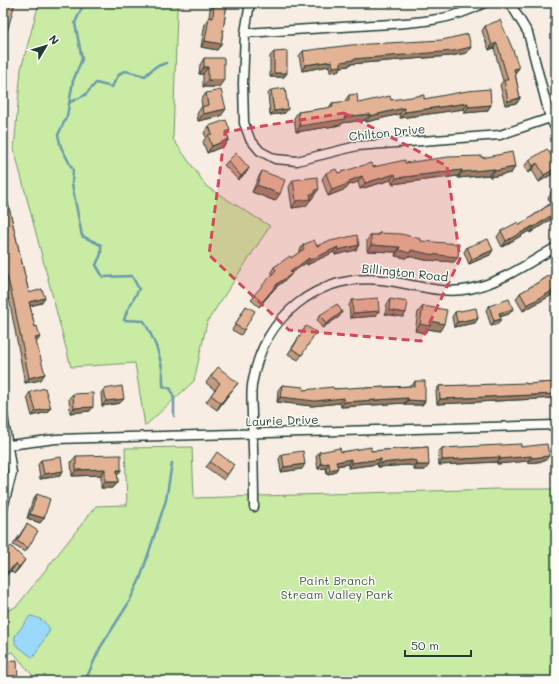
<svg xmlns="http://www.w3.org/2000/svg" width="559" height="684" font-family="Mali,sans-serif">
	<rect width="100%" height="100%" fill="#f8ede3"/>
	<filter id="ink" filterUnits="userSpaceOnUse"><feTurbulence type="fractalNoise" baseFrequency=".025" numOctaves="2"/><feDisplacementMap in="SourceGraphic" scale="8" xChannelSelector="R" yChannelSelector="G"/><feConvolveMatrix kernelMatrix="1 2 1 2 8 2 1 2 1" color-interpolation-filters="sRGB"/></filter>
	<g filter="url(#ink)">
		<path fill="#c9eba4" stroke="#74946c" d="M39,3H179L177,11L173,139L207,187L270,226L207,322L194,381L145,426L135,363L71,367L14,149L21,69Z
			M192,447L194,498L498,489H556V681H37L13,652L3,654V613L17,606L96,506L127,505L125,448Z"/>
		<path fill="#9ad9fc" stroke="#699bac" d="M30,616C39,617 47,622 50,630L33,658L15,644V636Z"/>
		<g fill="none" stroke-linecap="round" stroke-linejoin="round">
			<path stroke="#699bac" stroke-width="2.5" d="M84,3L75,23L82,59L73,81L67,116L58,135L61,147L73,170L72,184L82,236L101,245V254L96,265L103,277L132,276L139,289L127,311L124,320L144,321C155,341 164,362 163,386L171,389L174,399V416
				M69,103L85,95L96,83L112,87C123,63 125,72 145,76L155,67L166,63
				M85,681L100,648L128,604L140,579L166,500L172,463"/>
			<g stroke="#1f3d34" stroke-width="11">
				<path id="minor" d="M250,3L245,33L243,83L244,123L250,139L260,151L275,159L297,161L357,146L500,135L550,118
					M510,3L528,33L550,118L556,129
					M245,33C283,31 320,28 358,26C400,23 447,24 484,3
					M3,415L12,473L3,508
					M9,445L56,439L556,425
					M254,507C254,477 253,446 252,416C252,405 250,391 253,380C264,317 317,273 382,280C411,283 440,295 469,289C500,283 529,263 556,247"/>
			</g>
			<use href="#minor" stroke="#fdfcf7" stroke-width="8"/>
		</g>
		<path fill="#c49a80" stroke="#1f3d34" d="M211,3H227L221,44L217,50L201,47L205,23L209,17Z
			M556,13V31L550,19L553,14Z
			M485,26L519,68L515,73L520,98L517,103L505,105L500,85L503,81L494,48L489,50L482,31Z
			M471,47L467,53L450,56L350,64L349,66L341,67L338,71L330,72L329,66L302,71L299,56L303,51Z
			M274,52L287,73L284,77H270V56Z
			M204,58L219,87H203V74H199L200,65Z
			M271,90L285,113L270,115L268,94Z
			M206,93L221,116L198,121L197,114L202,106L201,100Z
			M349,95L358,103L391,100L424,99L491,105L487,111L464,113V109L400,118V114L366,122L365,120L342,123L341,125L296,132L294,118L298,112L329,108L332,103L344,102Z
			M209,126L230,130L227,134L229,139L224,146L207,153L203,142L206,137L204,133Z
			M482,158L515,167L511,173L490,177L489,175L458,178V176L392,184L391,180L360,189L358,182L349,185L346,189L328,196L322,179L326,173H338L373,167L405,163Z
			M529,160L556,162V170L554,173L539,182L532,170L528,173L524,167Z
			M228,161L249,168L246,173L238,180L224,165Z
			M262,171L275,201L252,192L258,178Z
			M293,180L314,196L310,201H309L306,206L292,208L289,187Z
			M3,182L29,293L41,303L30,306L35,327L40,337L36,342L41,380L25,383L10,304L3,279Z
			M556,186V216L530,233L529,231L502,247L497,237L501,231L520,225L551,203L548,198L551,194L550,193L554,187Z
			M379,233L421,241L458,257L454,262L425,260L408,256L406,258L395,256L396,252L367,251V240L371,235H377Z
			M326,242L356,250L335,255L334,252L307,265L306,263L291,273L288,278L275,288L259,307L251,300L273,274L271,272L274,267L291,258L300,252V250L303,245L317,246Z
			M467,247L490,255L469,264L464,252Z
			M556,272V300H555L552,295L523,311L516,299L520,293Z
			M390,299L403,317L385,314L387,304Z
			M352,300L379,311L376,316L350,318L349,305Z
			M246,306L244,330L241,335L232,330Z
			M423,306L440,331L428,329L425,333L415,331L418,312Z
			M489,306L513,309L509,314L500,317L501,319L498,324L491,326L486,310Z
			M342,312L339,317L322,328L317,320L320,315Z
			M455,312L478,318L475,323L454,327L452,317Z
			M306,326L302,355L298,360L288,354Z
			M211,376L233,389L217,410L206,402L215,390L206,383Z
			M415,381L425,401L422,405H405V403L341,407L340,403L312,406L277,402L278,390L282,385L303,390L364,388L412,386Z
			M556,382V398L437,404L436,391L439,386L526,384Z
			M104,389L124,399L120,403L102,406L101,393Z
			M30,392L51,408L47,412L32,416L27,397Z
			M73,394L90,411L70,413L69,398Z
			M428,447L425,470H414V466L408,465L378,467L377,464L348,468V464L337,466L334,473L327,474L326,468L318,469L316,456L319,452L371,451Z
			M521,447L545,461L528,463V461L497,464V462L439,465L438,452L442,448Z
			M282,454L302,469L281,472L279,459Z
			M76,456L121,470L117,475L118,482L113,488H101V475L72,476L71,462Z
			M41,460L63,471L60,476L40,479L38,465Z
			M210,462L234,465L224,480L206,467Z
			M37,494L44,518L40,523L27,518L33,499Z
			M27,524L28,548L25,552L13,545Z
			M11,546L20,567L14,574L11,571L3,578V554Z"/>
		<path fill="#a07d68" stroke="#1f3d34" d="M285,3H297L296,5L283,6Z
			M549,3H556V6H547Z
			M205,41L221,44L217,50L201,47Z
			M497,43L494,48L489,50L492,45Z
			M471,47L467,53L450,56L350,64L349,66L341,67L338,71L330,72L333,67L341,62L353,59Z
			M332,61L329,66L302,71L305,65Z
			M204,67H208L203,74H199Z
			M519,68L515,73L511,74L514,69Z
			M274,73H287L284,77H270Z
			M208,80H224L219,87H203Z
			M520,98L517,103L505,105L508,101Z
			M468,103L464,109L400,118L405,112Z
			M491,105L487,111L464,113L468,107Z
			M404,108L400,114L366,122L370,116Z
			M226,109L221,116L198,121L203,114Z
			M288,109L285,113L270,115L274,111Z
			M370,114L365,120L342,123L341,125L296,132L300,126L344,117Z
			M229,139L224,146L207,153L212,146Z
			M537,163L532,170L528,173L533,166Z
			M515,167L511,173L490,177L494,171Z
			M249,168L246,173L238,180L241,176Z
			M556,168V170L554,173L539,182L544,175Z
			M494,169L489,175L458,178L462,172Z
			M462,170L458,176L392,184L396,178Z
			M395,174L391,180L360,189L365,183Z
			M362,176L358,182L349,185L346,189L328,196L332,190L349,181Z
			M257,185L280,194L275,201L252,192Z
			M319,189L306,206L292,208L296,201L315,190Z
			M556,212V216L530,233L534,227Z
			M533,226L529,231L502,247L506,241Z
			M359,245L356,250L335,255L338,250Z
			M371,245L400,247L396,252L367,251Z
			M338,247L334,252L307,265L310,260Z
			M399,250H411L458,257L454,262L425,260L408,256L406,258L395,256Z
			M493,250L490,255L469,264L472,259Z
			M309,258L306,263L287,276L290,272Z
			M292,274L288,278L275,288L259,307L278,283Z
			M556,289L552,295L523,311L527,305Z
			M45,298L41,303L26,307L29,302Z
			M513,309L509,314L496,318L499,313Z
			M389,310L406,313L403,317L385,314Z
			M379,311L376,316L350,318L353,313Z
			M342,312L339,317L322,328L326,324Z
			M478,318L475,323L454,327L457,322Z
			M501,319L498,324L491,326L494,321Z
			M431,321L444,324L440,331L428,329L425,333L415,331L420,324Z
			M40,337L36,343L35,338Z
			M45,374L41,380L25,383L29,378Z
			M238,383L233,389L217,410L221,403Z
			M556,394V398L437,404L440,399Z
			M280,397L344,398L340,403L312,406L277,402Z
			M408,398L405,403L341,407L344,402Z
			M124,399L120,403L102,406L106,401Z
			M408,400L425,401L422,405H405Z
			M93,407L90,411L70,413L74,408Z
			M51,408L47,412L32,416L36,411Z
			M531,456L528,461L497,464L500,459Z
			M549,456L545,461L528,463L532,458Z
			M500,457L497,462L439,465L442,460Z
			M351,459L348,464L333,466L336,462Z
			M381,459L377,464L348,468L351,463Z
			M411,460L417,461L414,466L408,465L378,467L381,463Z
			M329,463L326,468L318,469L321,464Z
			M305,464L302,469L281,472L284,467Z
			M417,465H429L425,470H414Z
			M338,468L334,473L327,474L330,470Z
			M105,469L101,475L72,476L76,470Z
			M117,470H121L117,476Z
			M63,471L60,476L40,479L44,474Z
			M105,482H118L113,488H101Z
			M30,514L44,518L40,523L27,518Z
			M25,560L20,567L14,574L19,567Z
			M16,564L11,571L3,578V576Z"/>
		<path fill="#e4b395" stroke="#1f3d34" d="M3,3H15L5,39L3,38Z
			M214,3H227L221,44L205,41L209,17L213,18Z
			M556,13V20L553,14Z
			M500,20L513,50L519,68L514,69L520,98L508,101L504,80H508L497,43L492,45L485,26Z
			M468,34L471,47L454,51L353,59V60L341,62V66L333,67L332,61L305,65L303,51L351,45L442,40Z
			M287,51V73H274V52Z
			M204,58H224V80H208V67H204Z
			M285,88L288,109L274,111L271,90Z
			M490,89L491,105L468,107V103L405,112L404,108L370,116V114L344,117L345,119L300,126L298,112L333,107L332,103L349,101V95L357,94L358,103L390,96L391,100L424,95V99L467,91Z
			M221,90L226,109L203,114L202,107L208,105L206,93Z
			M226,120L230,130L226,132L229,139L212,146L208,135L212,134L209,126Z
			M547,149L556,162V168L544,175L537,163L533,166L529,160Z
			M512,152L515,167L494,171V169L462,172V170L396,178L395,174L365,183L362,176L349,181L350,183L332,190L326,173L336,169L338,173L371,163L373,167L405,160V163L448,157L482,156V158Z
			M236,153L249,168L241,176L228,161Z
			M262,171L285,180L280,194L257,185Z
			M317,177L319,189L315,190V194H310L311,199L296,201L293,180Z
			M3,182L29,293L42,289L45,298L29,302L35,327L37,326L40,337L35,338L45,374L29,378L13,299L3,260V250H4L3,247Z
			M556,190V199L552,192Z
			M556,200V212L534,227L533,226L506,241L501,231L518,222L520,225Z
			M379,233L401,234L421,239V241L459,244L458,257L429,254L411,250L410,253L399,250L400,247L371,245V235H379Z
			M357,235L359,245L338,250V247L310,260L309,258L290,272L292,274L278,283L262,302L254,295L276,270L274,267L290,256L291,258L304,249L303,245L314,240L317,246L326,242Z
			M488,239L493,250L472,259L467,247Z
			M556,272V289L527,305L520,293Z
			M378,298L379,311L353,313L352,300Z
			M390,299L408,302L406,313L389,310Z
			M509,299L513,309L499,313L501,319L494,321L489,306Z
			M337,304L342,312L326,324L320,315Z
			M246,306L255,311L244,330L235,325Z
			M423,306L447,310L444,324L431,321L430,326L420,324Z
			M476,308L478,318L457,322L455,312Z
			M306,326L316,332L302,355L292,349Z
			M218,367L238,383L221,403L211,395L220,383L211,376Z
			M415,381H425V401L408,400V398L344,402V398L315,401L280,397L282,385L304,387L303,390L333,387L334,389L364,387V388L415,386Z
			M556,382V394L440,399L439,386L526,383V384Z
			M122,386L124,399L106,401L104,389Z
			M45,388L51,408L36,411L30,392Z
			M93,393V407L74,408L73,394Z
			M521,444V447L547,444L549,456L532,458L531,456L500,459V457L442,460V448Z
			M371,447V451L428,447L429,465H417V461L411,460L381,463V459L351,463V459L336,462L338,468L330,470L329,463L321,464L319,452L340,448L341,452Z
			M303,451L305,464L284,467L282,454Z
			M217,452L234,465L227,475L210,462Z
			M121,455V470H117L118,482H105V469L76,470V456Z
			M61,457L63,471L44,474L41,460Z
			M37,494L50,499L44,518L30,514Z
			M27,524L38,531L28,548L17,541Z
			M11,546L25,560L19,567L16,564L3,576V554Z
			M17,660L18,681L3,680V661Z"/>
	</g>
	<path fill="#d1495b" fill-opacity="0.2" stroke="#d1495b" stroke-width="3" stroke-dasharray="8 5" stroke-linejoin="round" d="M344,113L447,166L460,259L421,341L289,330L209,255L225,132Z"/>
	<g text-anchor="middle" stroke-width="3" stroke-linejoin="round" paint-order="stroke">
		<g font-size="12" fill="#1f3d34" stroke="#fdfcf7">
			<text transform="translate(387 133) rotate(-6)" y="4">Chilton Drive</text>
			<text transform="translate(405 273) rotate(6)" y="4">Billington Road</text>
			<text transform="translate(282 421) rotate(-2)" y="4">Laurie Drive</text>
		</g>
		<g font-size="12" fill="#41604a" stroke="#fdfcf7">
			<text x="337" y="585">Paint Branch<tspan x="337" dy="14">Stream Valley Park</tspan></text>
		</g>
	</g>
	<rect width="559" height="684" fill="none" stroke="#fdfcf7" stroke-width="16"/>
	<rect x="8" y="8" width="543" height="668" fill="none" stroke="#1f3d34" stroke-width="1.5" filter="url(#ink)"/>
	<g transform="translate(46 46) rotate(52)" stroke="#fdfcf7" stroke-width="3" paint-order="stroke">
	<path d="M0-3L7 15L0 10L-7 15Z" fill="#1f3d34"/>
	<text y="-6" font-size="11" font-weight="bold" text-anchor="middle" fill="#1f3d34">N</text>
	</g>
	<path d="M405 650v6h66v-6" fill="none" stroke="#1f3d34" stroke-width="2"/>
	<text x="411" y="650" font-size="12" fill="#1f3d34" stroke="#fdfcf7" stroke-width="3" paint-order="stroke">50 m</text>
</svg>
